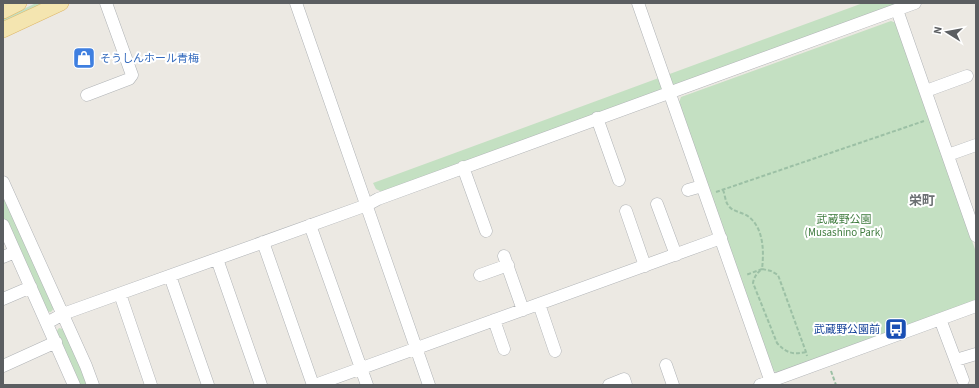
<svg xmlns="http://www.w3.org/2000/svg" width="979" height="388" font-family="'Source Sans 3','Noto Sans JP',sans-serif">
	<rect width="100%" height="100%" fill="#ece9e3"/>
	<path fill="#c4e0c2" d="M36,3H44L3,23V19Z
		M863,3H901L382,192L376,189L373,183Z
		M891,21L896,23L976,252V301L781,374L771,370L678,105L681,97Z
		M3,192L54,308L51,312L45,311L3,216Z
		M59,328L63,329L88,385H78L56,332Z"/>
	<g fill="none" stroke-linecap="round" stroke-linejoin="round">
		<g stroke="#b0b3b6" stroke-width="13">
			<path id="minor" d="M296,3L429,385
				M638,3L772,385
				M897,10L976,236
				M926,91L967,76
				M87,95L129,79L132,75L106,3
				M597,118L619,180
				M948,155L976,145
				M463,167L486,231
				M3,182L86,366L93,385
				M688,190L702,186
				M657,204L676,255
				M626,211L645,266
				M3,225L74,385
				M310,225L367,385
				M263,242L313,385
				M504,256L523,310
				M3,257L15,252
				M217,259L261,385
				M480,275L508,265
				M170,276L208,385
				M120,294L151,385
				M3,299L31,287
				M539,304L555,351
				M940,319L963,380
				M494,320L504,349
				M47,323L63,314L367,205L378,199L915,3
				M956,360L976,354
				M666,365L673,385
				M3,366L56,342
				M315,385L721,238
				M609,385L624,379L626,385
				M760,385L976,306"/>
		</g>
		<g stroke="#deb769" stroke-width="16">
			<path id="major" d="M3,11L19,3
				M3,30L61,3"/>
		</g>
		<path stroke="#9cc0a5" stroke-width="2" stroke-dasharray="4 2" stroke-linecap="butt" d="M723,190C725,194 725,201 728,205C732,212 743,212 749,217C764,229 764,252 762,269L746,275
			M716,192L924,121
			M806,352C793,355 786,353 777,343L753,283C754,277 757,273 762,269L771,271L778,275L806,352L807,356
			M831,371L836,385"/>
		<use href="#minor" stroke="#fff" stroke-width="12"/>
		<use href="#major" stroke="#f4e5b0" stroke-width="15"/>
	</g>
	<defs>
		<g id="shop-square" transform="scale(1.15)"><rect x="-9" y="-9" width="18" height="18" rx="4" fill="#3f7fe0" stroke="#fff"/><path d="M-5-2.5h2.3a2.7 3.5 0 0 1 5.4 0H5L5.5 6h-11ZM-1.5-2.5h3a1.5 2.3 0 0 0-3 0Z" fill="#fff"/></g>
		<g id="bus-square" transform="scale(1.15)"><rect x="-9" y="-9" width="18" height="18" rx="4" fill="#1a4fb4" stroke="#fff"/><path d="M-5-6H5V4H4V6H2V4H-2V6H-4V4H-5ZM-3.5-4V0h7V-4ZM-3.5 1.2v1.5H-2V1.2ZM2 1.2v1.5H3.5V1.2Z" fill="#fff"/></g>
	</defs>
	<g fill-rule="evenodd">
		<use href="#shop-square" x="84" y="58"/>
		<use href="#bus-square" x="896" y="329"/>
	</g>
	<g text-anchor="middle" stroke-width="4" stroke-linejoin="round" paint-order="stroke">
		<g font-size="11" fill="#366cbe" stroke="#fff" text-anchor="start">
			<text x="100" y="62">そうしんホール青梅</text>
		</g>
		<g font-size="11" fill="#407c3f" stroke="#fff">
			<text x="844" y="223">武蔵野公園<tspan x="844" dy="13">(Musashino Park)</tspan></text>
		</g>
		<g font-size="11" fill="#164399" stroke="#fff" text-anchor="end">
			<text x="880" y="333">武蔵野公園前</text>
		</g>
		<g font-size="13" font-weight="bold" fill="#6c7073" stroke="#fff">
			<text x="922" y="205">栄町</text>
		</g>
	</g>
	<rect width="979" height="388" fill="none" stroke="#5b5e61" stroke-width="8"/>
	<g transform="translate(947 32) rotate(281)" stroke="#ffffff" stroke-width="3" paint-order="stroke">
	<path d="M0-3L7 15L0 10L-7 15Z" fill="#5b5e61"/>
	<text y="-6" font-size="11" font-weight="bold" text-anchor="middle" fill="#5b5e61">N</text>
	</g>
</svg>
